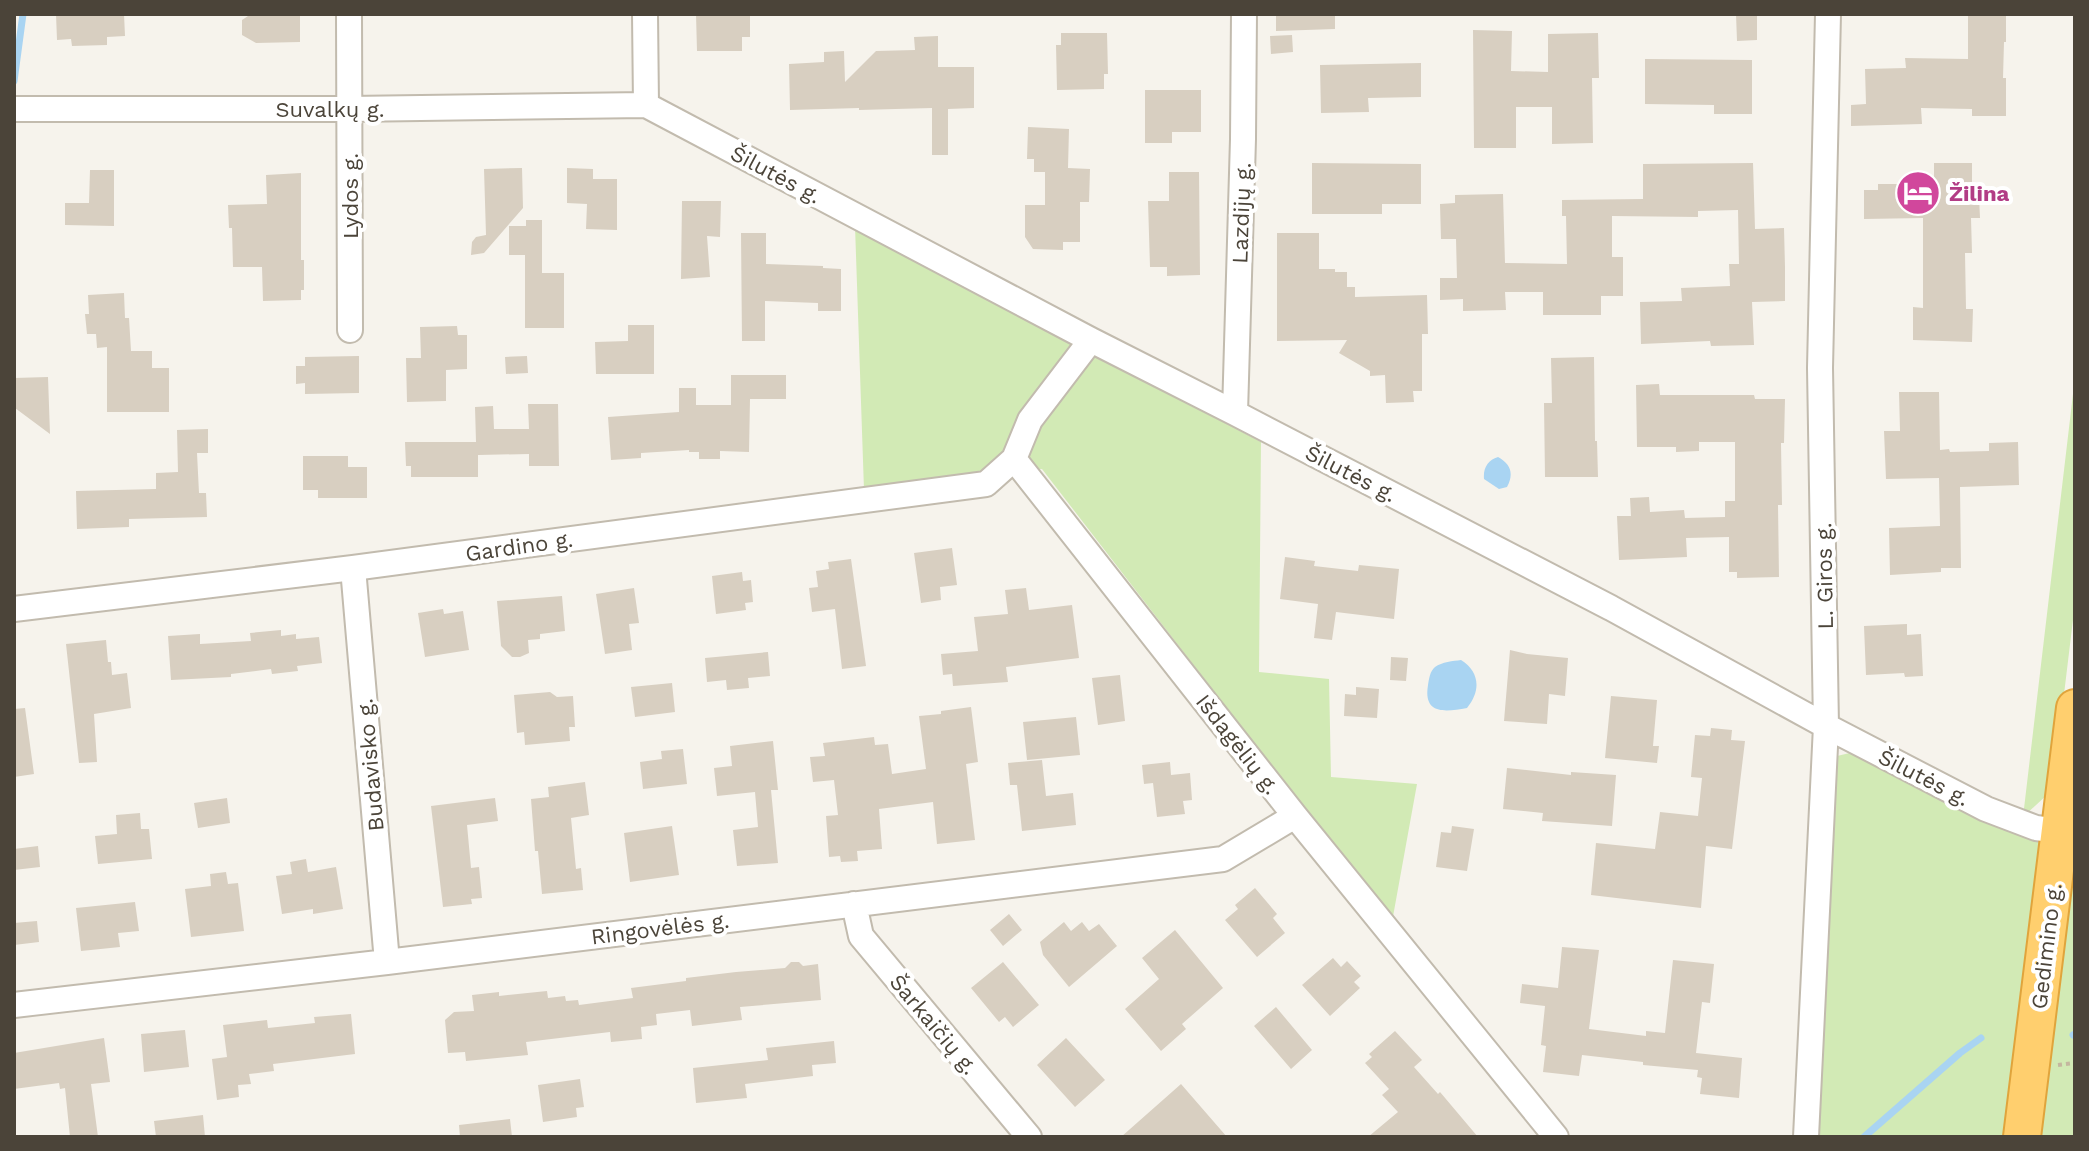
<svg xmlns="http://www.w3.org/2000/svg" width="2089" height="1151" font-family="'Work Sans',sans-serif">
	<rect width="100%" height="100%" fill="#f6f3ec"/>
	<path fill="#d2eab5" d="M855,226L1261,442L1259,672L1329,679L1331,777L1417,784L1392,922L1042,469L864,490Z
		M2075,377V603L2055,769L2049,793L2023,817Z
		M1854,752L2046,846L2007,1137H1817L1834,762L1837,756Z
		M2075,860V1137H2038Z"/>
	<path fill="#a9d4f2" d="M1498,457C1511,464 1514,474 1507,487L1499,489L1484,479C1483,468 1488,460 1498,457Z
		M1461,660C1480,672 1481,691 1467,708C1445,712 1423,715 1428,685C1429,679 1430,671 1435,667C1442,662 1453,661 1461,660Z"/>
	<g fill="none" stroke-linecap="round" stroke-linejoin="round">
		<path stroke="#a9d4f2" stroke-width="7" d="M14,81L23,14
			M2073,1035L2075,1034
			M1864,1137L1960,1053L1981,1038"/>
	</g>
	<path fill="#d8cfc1" d="M56,14H124L125,36L107,37V45L72,46L71,39L57,40Z
		M251,14H300V42L256,43L242,35V20Z
		M696,14H750V37H742V51H697Z
		M1276,14H1335V29L1276,31Z
		M1736,14H1757V40L1737,41Z
		M1968,14H2006V42H2004L2003,78H2006V116H1972V109L1921,108L1922,124L1851,126V105L1866,104L1865,69L1906,68L1905,58L1968,59Z
		M1473,30L1512,31L1511,71L1548,72V34L1598,33L1599,78H1592L1593,143L1552,144V107H1516V148H1474Z
		M1061,33H1107L1108,74H1104V89L1057,90L1056,45H1061Z
		M1292,35L1293,52L1271,54L1270,36Z
		M938,36V67H974V108L948,109V155H932V108L859,110V108L790,110L789,64L824,62V52L844,51L845,82L876,51L915,50L914,37Z
		M1645,59L1752,60V114H1714V105L1645,104Z
		M1421,63V97L1368,98L1369,112L1321,113L1320,65Z
		M1145,90H1201V132H1172V143H1145Z
		M1028,127L1069,129L1068,168L1090,169L1089,202H1080V242H1063V250L1033,249L1025,237V205H1045V172H1034V159H1027Z
		M1312,163L1421,164V204H1382V214H1312Z
		M1753,163L1755,229L1784,228L1785,267V301L1752,302L1754,345L1711,346L1710,341L1641,344L1640,302L1682,301L1681,288L1730,286L1729,264H1739L1738,210L1698,211V217L1612,216V257H1623V296H1601V315H1543V292H1505L1506,310L1463,311V299L1440,300V278H1457L1456,239H1441L1440,204L1455,203V195L1503,194L1505,263L1567,264L1566,216H1562V200L1643,199V164Z
		M1934,163H1972V196H1979L1980,218H1971L1972,253H1965L1966,309H1973L1972,342L1913,340V307L1923,308V218L1864,219V190H1878V184H1897V190H1930V180H1934Z
		M522,168L523,208L484,253L471,255L472,242L476,237L486,235L484,169Z
		M567,168L593,169V179H617V230L586,229L587,204L567,203Z
		M90,170H114V226L65,225V203H89Z
		M1169,172H1199L1200,275L1167,276V267H1150L1148,201H1169Z
		M301,173V260H304V290H301V300L263,301L262,267H233L232,228H229L228,205L267,204L266,175Z
		M682,201H721L720,237L707,236L710,277L681,279Z
		M526,220H542V273H564V328H525V255H509V226H526Z
		M741,233H766V264L823,266V268L841,269V311H818V303L765,301V341H742Z
		M1277,233H1319V269H1335V272H1347V287H1355V297L1427,295L1428,334H1422V391H1413L1414,402L1386,403L1385,375L1370,376V371L1339,353L1347,340L1277,341Z
		M124,293L125,318H129L131,351H152V368H169V412H107V347L97,348L96,334H87L85,314H89L88,295Z
		M628,325H654V374H596L595,342L628,341Z
		M457,326L458,335H467V369L446,370V401L407,402L406,358H421L420,327Z
		M359,356V393L305,394V383L296,384V366H305V357Z
		M527,356L528,373L506,374L505,357Z
		M1594,357L1595,441H1597L1598,477H1545L1544,403H1552L1551,358Z
		M731,375H786V399H750L749,452L720,451V459H699V452H689V450L641,453V458L611,460L608,417L679,412V388H696V405H731Z
		M48,377L50,434L15,408L14,378Z
		M1659,384L1660,395H1754L1755,399H1785L1784,443H1781L1782,505H1778L1779,577L1737,578V572H1729V537L1686,538L1687,557L1619,560L1617,516H1631L1630,498L1649,497L1650,512L1684,510L1685,518L1725,517V501H1735V442H1699V451L1676,452V447H1637L1636,385Z
		M1899,392H1939L1940,450L1949,449L1950,452L1989,451V443L2018,442L2019,485L1960,487L1961,568H1941V572L1890,575L1889,528L1940,526L1939,478L1886,479L1884,431H1900Z
		M528,404H558L559,466H529V454L478,455V477H411V466H406L405,442H476L475,407L493,406L494,429H529Z
		M208,429V453H197L199,493H206L207,517L129,519V527L77,529L76,491L156,489V473L178,472L177,430Z
		M303,456H348V467H367V498H318V490H303Z
		M952,548L957,585L940,587L941,600L921,603L914,553Z
		M1285,557L1315,561L1314,566L1358,571L1359,565L1399,569L1394,619L1336,612L1332,640L1314,638L1318,604L1280,599Z
		M851,559L866,666L842,669L835,609L812,612L809,588L818,587L816,571L829,569L828,562Z
		M742,572L743,581L751,580L753,602L745,603L746,610L716,614L712,576Z
		M634,588L639,623L629,624L632,650L605,654L596,594Z
		M1026,588L1029,610L1072,605L1079,658L1006,667L1008,682L953,686L952,674L943,675L941,654L978,651L974,617L1008,614L1005,590Z
		M562,596L565,631L540,634V639L528,640L529,653L520,657H512L501,646L497,601Z
		M443,609L444,614L463,611L469,650L425,657L418,613Z
		M1907,624V635L1921,634L1923,676L1905,677L1904,673L1866,675L1864,626Z
		M281,630V636L296,634V639L319,637L322,663L297,666L298,671L272,674L271,669L231,674V677L171,680L168,636L200,634V644L251,641L250,633Z
		M106,640L108,662H111L112,675L127,673L131,708L94,714L97,762L79,763L66,644Z
		M1510,650L1527,654L1568,658L1565,696L1549,694L1547,724L1504,721Z
		M768,652L770,676L748,678L749,688L727,690L726,680L707,682L705,658Z
		M1391,657L1408,658L1406,681L1390,680Z
		M1120,675L1125,721L1098,725L1092,678Z
		M672,683L675,712L635,717L631,687Z
		M1356,687L1379,689L1377,718L1344,716L1345,694L1356,695Z
		M550,692L557,697L573,696L575,727H569L570,741L525,745L524,732L517,733L514,695Z
		M1611,696L1657,700L1653,746H1659L1657,763L1605,758Z
		M971,707L978,762L966,764L975,840L937,844L933,802L879,809L882,849L857,851L858,861L841,862L840,856L829,857L826,816L838,815L834,780L813,782L810,757L825,756L823,743L874,737L875,745L888,744L892,774L926,769L919,716L941,714V711Z
		M25,708L34,774L14,777V709Z
		M1076,717L1080,755L1027,760L1023,722Z
		M1711,728L1732,730L1731,740L1745,741L1732,849L1706,846L1701,908L1591,895L1596,843L1655,849L1660,812L1698,816L1702,778L1691,777L1695,735L1710,736Z
		M773,741L778,790H771L778,863L737,866L733,830L758,827L755,792L717,796L714,768L732,766L730,746Z
		M683,749L687,784L643,789L640,762L662,759L661,751Z
		M1042,760L1046,796L1073,793L1076,825L1022,831L1017,785H1010L1008,763Z
		M1170,762L1171,775L1190,773L1192,800L1183,801L1185,814L1157,817L1153,783L1144,784L1142,765Z
		M1507,768L1571,775V772L1616,775L1612,826L1542,821L1543,813L1503,809Z
		M585,782L589,815L571,818L576,869L581,868L583,890L542,894L538,851H535L531,799L549,797L548,787Z
		M227,798L230,823L198,828L194,803Z
		M495,798L498,821L467,825L471,868L479,867L482,898L471,899L472,904L443,907L431,806Z
		M140,813L141,829H149L152,859L98,864L95,836L117,834L116,815Z
		M672,826L679,875L630,882L624,833Z
		M1452,826L1474,829L1467,871L1436,867L1441,832L1451,833Z
		M38,846L40,867L14,870V849Z
		M306,859L308,872L336,867L343,909L313,914V909L282,914L276,876L292,874L290,862Z
		M226,872L228,884L238,883L244,931L191,937L185,889L211,886L210,874Z
		M1255,888L1277,914L1273,918L1285,933L1257,957L1225,920L1238,909L1235,905Z
		M135,902L139,931L118,933L120,947L81,951L76,908Z
		M1009,914L1022,930L1003,946L990,930Z
		M37,921L39,942L14,945V923Z
		M1064,922L1071,931L1082,922L1089,931L1099,924L1117,946L1069,987L1043,955L1040,942Z
		M1175,930L1223,988L1182,1024L1186,1029L1161,1051L1125,1009L1159,979L1142,958Z
		M1562,947L1599,950L1589,1029L1646,1036V1031L1665,1033L1673,960L1714,964L1710,1003L1702,1002L1696,1053L1742,1058L1739,1098L1700,1094L1702,1078L1697,1077L1698,1070L1643,1065V1062L1582,1055L1579,1076L1543,1072L1546,1046L1541,1045L1545,1006L1520,1003L1522,984L1558,988Z
		M1333,958L1341,967L1347,961L1361,976L1354,982L1360,988L1330,1016L1302,985Z
		M791,962H799L803,966L818,964L821,1000L740,1007L742,1020L692,1026L690,1010L656,1014L657,1025L641,1027L642,1039L611,1042L610,1032L526,1042L528,1055L466,1061L465,1052L448,1053L445,1020L454,1012L474,1011L472,995L499,992V996L547,991L548,998L565,996L566,1001L578,1000L579,1005L633,998L631,988L686,981V978L736,972L785,968Z
		M1003,962L1039,1005L1013,1027L1005,1017L999,1022L971,988Z
		M1276,1007L1312,1050L1291,1069L1254,1026Z
		M351,1014L355,1054L273,1064L274,1071L249,1074L251,1084L238,1085L239,1097L217,1100L212,1059L227,1057L223,1025L267,1020L268,1028L315,1023L314,1017Z
		M185,1030L189,1067L144,1072L141,1034Z
		M1395,1031L1422,1060L1414,1067L1438,1094L1440,1092L1478,1137H1368L1398,1112L1382,1095L1389,1089L1365,1063L1372,1057L1369,1054Z
		M104,1038L110,1082L91,1084L98,1137H70L65,1088L60,1089L59,1083L14,1089V1053Z
		M1066,1038L1105,1080L1075,1107L1037,1065Z
		M834,1041L836,1063L812,1065L813,1076L745,1084L747,1098L696,1103L693,1068L768,1060L766,1048Z
		M580,1079L584,1107L576,1108L577,1117L543,1122L538,1085Z
		M1181,1084L1227,1137H1121Z
		M203,1115L205,1137H156L154,1121Z
		M510,1119L512,1137H460L459,1125Z"/>
	<g fill="none" stroke-linecap="round" stroke-linejoin="round">
		<g stroke="#c2bbae" stroke-width="28">
			<path id="minor" d="M349,14L350,330
				M645,14L646,105
				M14,109H350L646,105L1091,340L1235,413L1611,608L1826,726L1986,809L2036,828L2060,831
				M1091,340L1030,420L1014,459L1295,816L1556,1137
				M1235,413L1243,139L1244,14
				M353,568L387,962
				M14,609L353,568L986,484L1014,459
				M854,904L861,936L1029,1137
				M14,1005L387,962L1223,859L1295,816
				M1806,1137L1826,726L1820,368L1828,14"/>
		</g>
		<g stroke="#e0a43c" stroke-width="40">
			<path id="highway" d="M2022,1137L2075,708"/>
		</g>
		<path stroke="#c4b79f" stroke-width="4" stroke-dasharray="4 4" stroke-linecap="butt" d="M2058,1065L2075,1063"/>
		<use href="#minor" stroke="#fff" stroke-width="24"/>
		<use href="#highway" stroke="#ffcf6e" stroke-width="36"/>
	</g>
	<defs>
		<g id="hotel-disc" transform="scale(2.3)"><circle r="9.5" fill="#d1479c" stroke="#fff"/><path d="M-6-4.5h1.5V1H6V5H4.5V3h-9V5H-6ZM-4 0a1.8 1.8 0 1 1 3.6 0ZM.5 0V-2.5h3Q6-2.5 6 0Z" fill="#fff"/></g>
	</defs>
	<g fill-rule="evenodd">
		<use href="#hotel-disc" x="1918" y="193"/>
	</g>
	<g text-anchor="middle" stroke-width="8" stroke-linejoin="round" paint-order="stroke">
		<g font-size="22" fill="#4b4439" stroke="#fff">
			<text x="330" y="117">Suvalkų g.</text>
			<text transform="translate(776 174) rotate(28)" y="8">Šilutės g.</text>
			<text transform="translate(350 196) rotate(-90)" y="8">Lydos g.</text>
			<text transform="translate(1241 213) rotate(-88)" y="8">Lazdijų g.</text>
			<text transform="translate(1351 473) rotate(27)" y="8">Šilutės g.</text>
			<text transform="translate(519 546) rotate(-8)" y="8">Gardino g.</text>
			<text transform="translate(1824 576) rotate(-91)" y="8">L. Giros g.</text>
			<text transform="translate(1238 744) rotate(52)" y="8">Išdagėlių g.</text>
			<text transform="translate(370 765) rotate(-95)" y="8">Budavisko g.</text>
			<text transform="translate(1924 777) rotate(27)" y="8">Šilutės g.</text>
			<text transform="translate(660 928) rotate(-7)" y="8">Ringovėlės g.</text>
			<text transform="translate(2046 946) rotate(-83)" y="8">Gedimino g.</text>
			<text transform="translate(934 1024) rotate(50)" y="8">Šarkaičių g.</text>
		</g>
		<g font-size="22" font-weight="bold" fill="#b23c85" stroke="#fff" text-anchor="start">
			<text x="1949" y="201">Žilina</text>
		</g>
	</g>
	<rect width="2089" height="1151" fill="none" stroke="#4b4439" stroke-width="32"/>
</svg>
